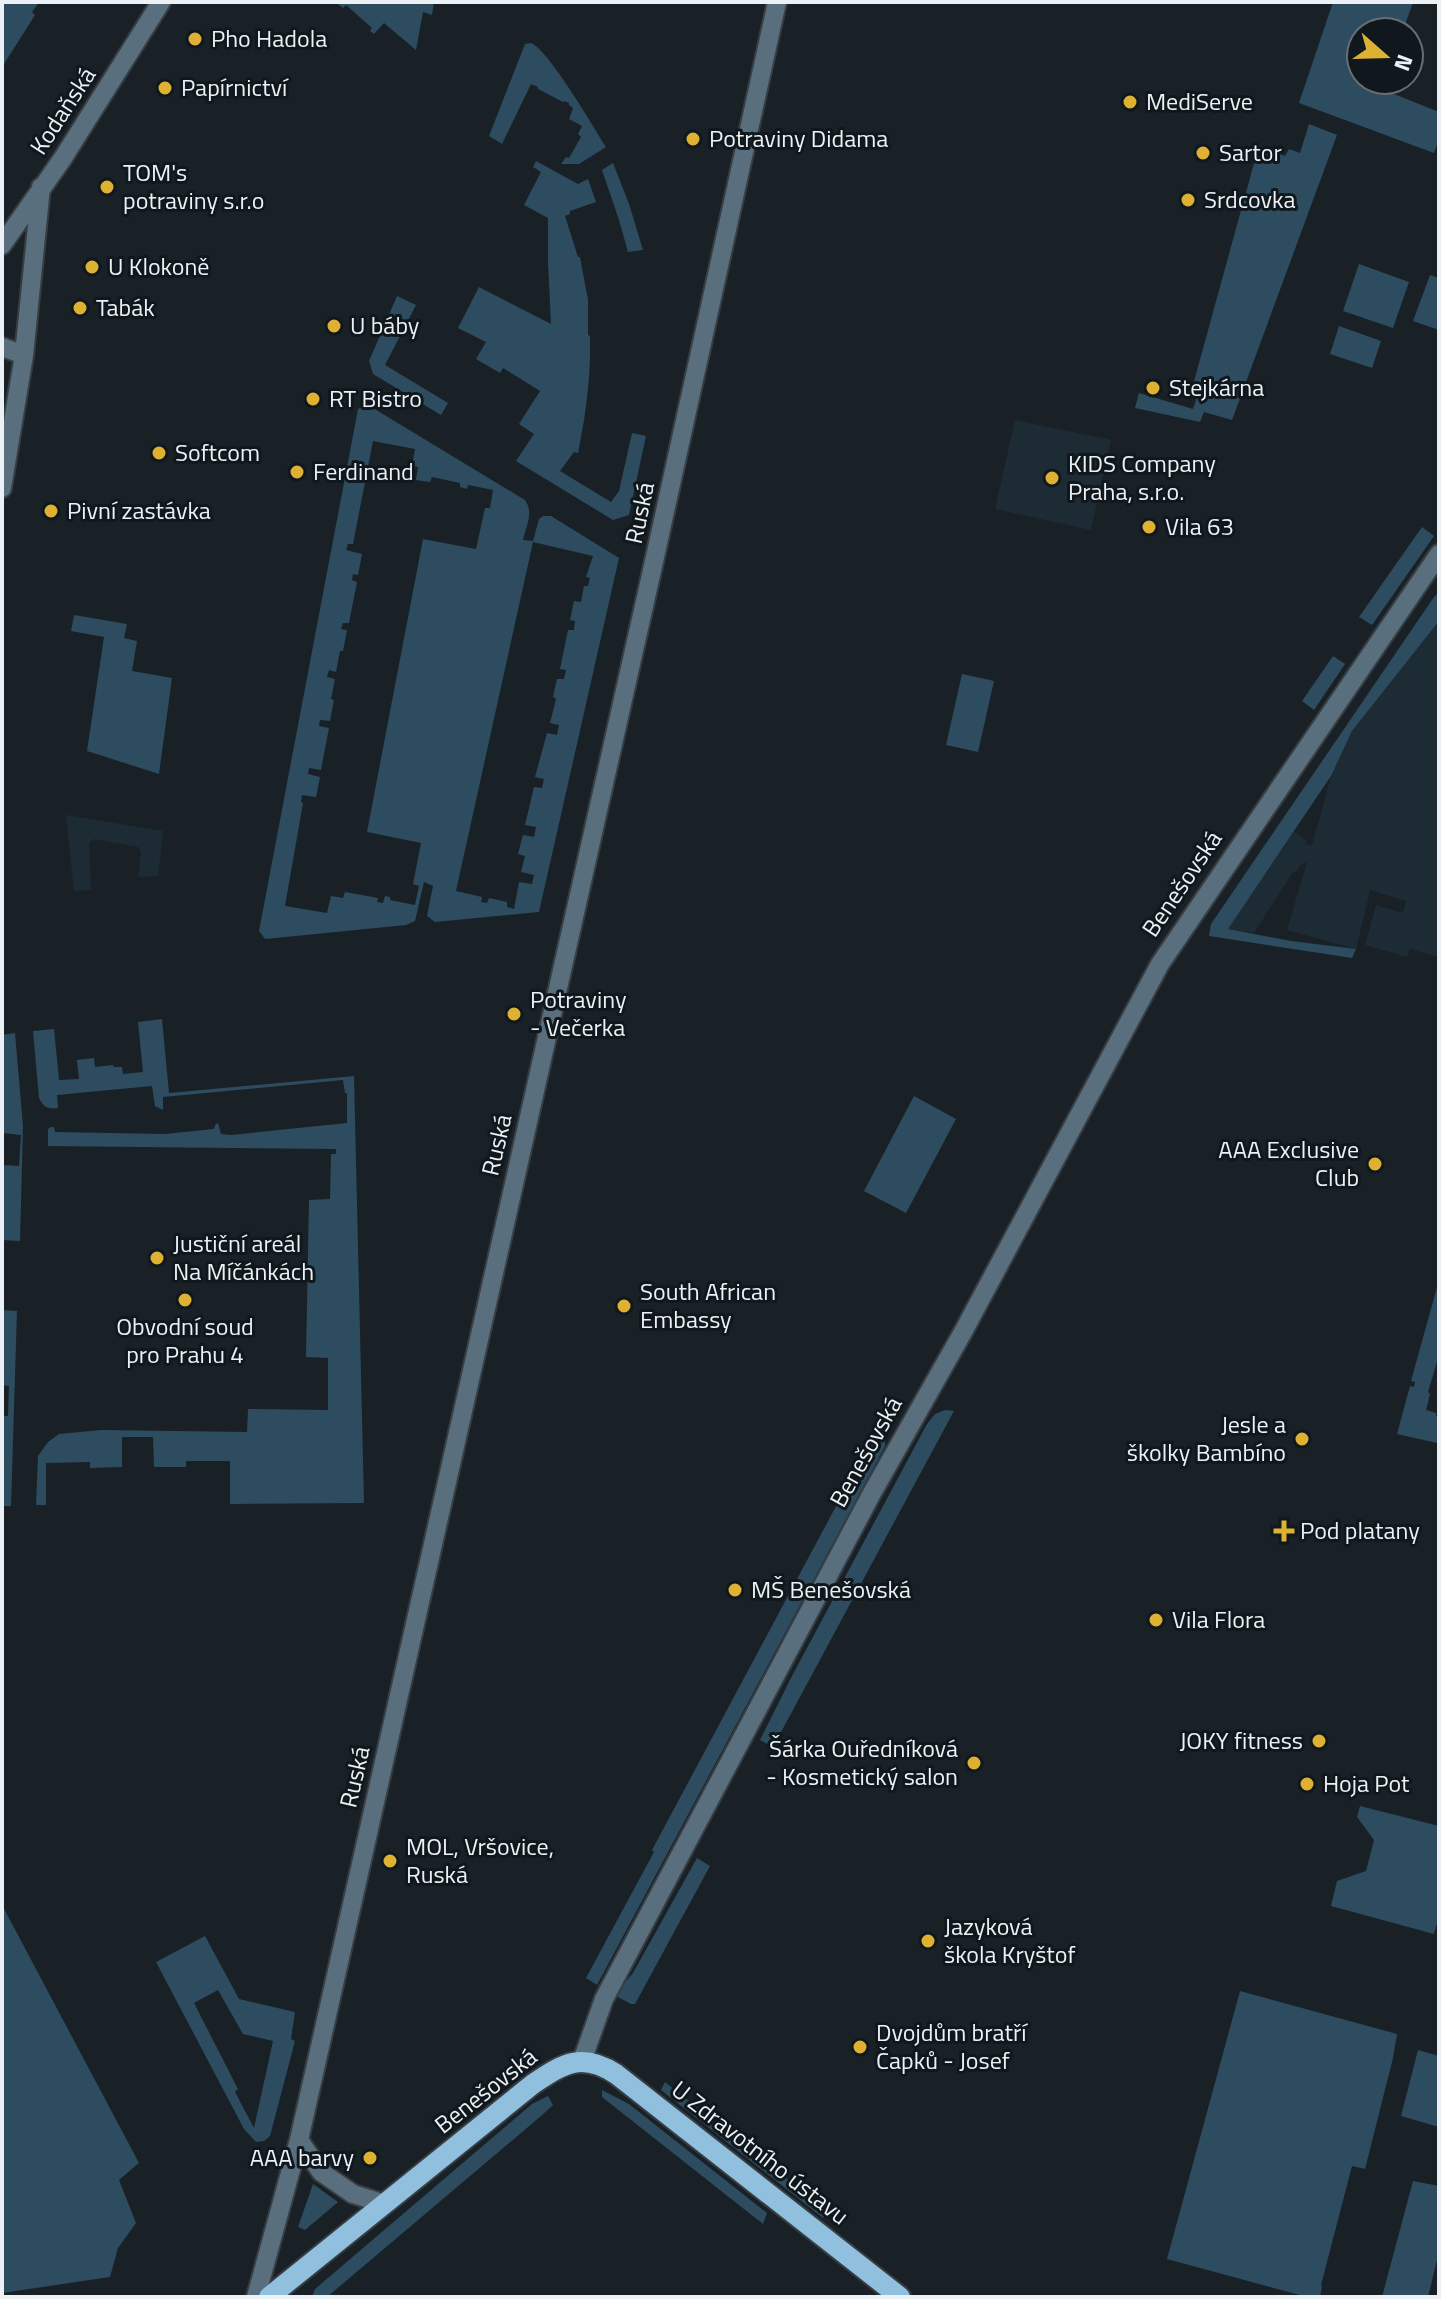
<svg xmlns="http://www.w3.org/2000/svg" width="1441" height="2299" font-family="'Titillium Web',sans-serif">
	<rect width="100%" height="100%" fill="#192127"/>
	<path fill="#1d2b35" d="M1015,420L1111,440L1091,530L995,509Z
		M1439,621V957L1410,949L1407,957L1365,945L1376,905L1403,913L1406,901L1370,890L1356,949L1287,930L1307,862L1301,864L1297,871L1293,872L1254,933L1227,929L1294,831L1307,841L1306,844L1312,845L1331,776L1352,731Z
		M66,815L163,831L158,876L138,877L141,852L138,847L94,839L89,843L91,890L74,891Z"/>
	<path fill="#2d4c5f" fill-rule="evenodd" d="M2,2H39L32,12L35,15L4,64Z
		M340,2H434L432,15L423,12L416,50L384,23L374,34L370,31L372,28L346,5L343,8L338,4Z
		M1333,2H1413L1403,31L1395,29L1393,32H1361V80H1375L1374,86L1439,112V139L1434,153L1299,103Z
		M531,43C548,49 594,128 606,147L579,164H561L566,157L569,158L581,137L578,134L582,126L569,119L573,108L569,105V103L564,101L563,102L538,89V87L531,84L502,144L489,136L525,44Z
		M1309,124L1337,135L1232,420L1204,412L1200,422L1135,408L1139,393L1193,409L1200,388L1193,385L1259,145L1285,156L1289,149L1300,153Z
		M536,161L578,184L588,179L596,202L570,211V214L565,216L578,257H580L588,300V335L590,336C591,376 586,414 578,453L574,452L560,471L611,502L619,491L632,433L646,436L629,515L613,520L516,461L534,434L519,424L540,391L503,368L500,373L476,359L486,342L458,328L479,287L551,324L548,262V218L524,205L541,172L533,167Z
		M613,163L629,204L643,250L628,252L619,220L602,170Z
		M1359,264L1409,282L1393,328L1343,311Z
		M1430,275L1439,278V330L1413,321Z
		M397,296L416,305L385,365L448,403L441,415L373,374L369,361Z
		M1339,326L1381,341L1372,368L1330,354Z
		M368,405L525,500C534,512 526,527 523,540L533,541L539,519L543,516H551L619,558L539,912L435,922L427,916L433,886L424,882L415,921L406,925L265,939L259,931L358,409ZM373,441L415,449L412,466L418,467L416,480L430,482L432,477L460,483V487L467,489L468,485L493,490L490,508H485L476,549L423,539L367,832L421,843L413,884L419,886L415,905L390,900V897L385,896L383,903L377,902L378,898L345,892L343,898L331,896L327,913L285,906L303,803L301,802L302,795L316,797L320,777L308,774L309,768L321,770L329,728L319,726L320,720L330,721L334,700L331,699L335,679L327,677L329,670L336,672L340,651H343L347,630L341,629L343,623H349L357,582L352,580L353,574L358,575L362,554L346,550L348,544H353ZM533,542L593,556L586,577L590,578L588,586H584L581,602L574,601L570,620L575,621L574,630H568L560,669L566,670L564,679H557L553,697L556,699L550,723L559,725L557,735L547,733L535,777L544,779L542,788L534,787L525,825L536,827L534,837L523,835L518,854L525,856L521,872L534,875L532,884L519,882L514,909L507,907V902L489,898L487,903L481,902L482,897L456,891Z
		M1422,527L1434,536L1372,625L1359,617Z
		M1439,593V621L1352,731L1331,776L1228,929L1291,941L1356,949L1352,958L1209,936L1211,924L1434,597Z
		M74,615L127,624L124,638L137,641L132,671L172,678L159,774L87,751L104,637L71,631Z
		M1333,656L1345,664L1314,710L1302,701Z
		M962,674L994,681L978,752L946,745Z
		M162,1019L169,1093L354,1076L364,1503L230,1504V1461H186V1467H154L153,1437H122V1467L90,1468V1462L46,1463V1505H36L38,1456L48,1442L59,1434L101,1430L247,1432L248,1409L328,1410V1358L306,1357L309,1200L330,1199L331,1154H336V1149L48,1146V1129L51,1127H54L55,1132L165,1134L214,1129L215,1125L218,1123L221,1134L231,1135L347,1123V1093H345L343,1080L163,1097V1110L155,1106L152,1086L57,1095L58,1108C48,1109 44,1108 39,1098L33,1031L54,1029L59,1080L79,1079L77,1060L94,1058L95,1067L113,1065L114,1067H122L123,1074L143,1072L138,1022Z
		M15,1033L23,1126L20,1241L2,1240V1165L19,1166L21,1135L2,1133V1048L4,1047L2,1035Z
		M914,1096L956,1119L906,1213L864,1191Z
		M1439,1280V1355L1428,1392L1430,1394L1426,1410L1436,1413V1416L1439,1417L1437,1443L1397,1434L1410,1386L1414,1387L1415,1382L1411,1381Z
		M2,1310L17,1311L11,1506H2V1416H8L9,1386L2,1385Z
		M945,1410L954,1411L773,1747L760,1740L792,1676L927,1424L935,1414Z
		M880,1424L885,1425V1446L597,1985L586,1978L654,1852L652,1850Z
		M1360,1806L1439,1826V1916L1434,1934L1331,1906L1337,1881L1366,1871L1374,1840L1357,1817Z
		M697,1858L710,1866L635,2004H631L614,1995L633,1973Z
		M2,1905L139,2163L119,2180L136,2223L118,2248L110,2277L2,2293Z
		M205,1936L239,1999L295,2012L291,2039L295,2041L270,2136L264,2141L256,2142L244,2129L156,1962ZM218,1990L243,2034L273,2041L254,2128L235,2092L238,2089L194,2003Z
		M1240,1991L1397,2034L1393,2058L1365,2169L1352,2166L1321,2285L1322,2286L1320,2297H1307L1167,2259Z
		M1418,2050L1439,2056V2127L1401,2116Z
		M665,2082L828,2211L823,2218L661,2090Z
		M602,2090L629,2104L767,2213L763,2224L602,2097Z
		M548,2096L553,2105L541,2116L327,2297H312L315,2289L532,2104Z
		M1413,2181L1439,2186V2252L1428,2297H1382Z
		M313,2184L338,2202L305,2230L298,2227Z"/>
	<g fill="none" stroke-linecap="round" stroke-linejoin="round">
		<g stroke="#363e44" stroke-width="22">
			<path id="minor" d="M2,245L63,158L161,2
				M2,347L24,355
				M2,488L24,355L41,187
				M582,2061L604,1999L872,1493L963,1332L1160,964L1439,554
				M299,2140L321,2172L353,2194L385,2204
				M256,2297L299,2140L655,557L777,2"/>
		</g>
		<g stroke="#363e44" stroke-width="24">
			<path id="major" d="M269,2297L533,2084C564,2063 582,2052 616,2074L900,2297"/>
		</g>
		<use href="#minor" stroke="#596f7e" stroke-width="18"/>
		<use href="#major" stroke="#91c0df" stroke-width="20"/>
	</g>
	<g fill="#deb133" stroke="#10181d" stroke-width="3">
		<circle cx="195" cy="39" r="8"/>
		<circle cx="165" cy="88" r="8"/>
		<circle cx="1130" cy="102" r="8"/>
		<circle cx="693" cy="139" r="8"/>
		<circle cx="1203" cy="153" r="8"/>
		<circle cx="107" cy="187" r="8"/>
		<circle cx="1188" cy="200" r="8"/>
		<circle cx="92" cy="267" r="8"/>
		<circle cx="80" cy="308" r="8"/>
		<circle cx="334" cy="326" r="8"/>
		<circle cx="1153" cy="388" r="8"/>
		<circle cx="313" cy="399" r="8"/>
		<circle cx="159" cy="453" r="8"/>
		<circle cx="297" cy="472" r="8"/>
		<circle cx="1052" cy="478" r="8"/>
		<circle cx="51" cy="511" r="8"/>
		<circle cx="1149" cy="527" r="8"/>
		<circle cx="514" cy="1014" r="8"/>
		<circle cx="1375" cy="1164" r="8"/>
		<circle cx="157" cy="1258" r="8"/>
		<circle cx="185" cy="1300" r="8"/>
		<circle cx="624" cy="1306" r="8"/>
		<circle cx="1302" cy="1439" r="8"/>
		<path d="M1280 1519h8v8h8v8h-8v8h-8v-8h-8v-8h8z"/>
		<circle cx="735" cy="1590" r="8"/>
		<circle cx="1156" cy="1620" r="8"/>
		<circle cx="1319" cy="1741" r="8"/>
		<circle cx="974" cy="1763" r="8"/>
		<circle cx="1307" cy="1784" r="8"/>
		<circle cx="390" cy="1861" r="8"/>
		<circle cx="928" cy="1941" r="8"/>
		<circle cx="860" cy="2047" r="8"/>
		<circle cx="370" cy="2158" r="8"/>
	</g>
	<g text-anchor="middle" stroke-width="6" stroke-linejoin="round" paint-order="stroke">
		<g font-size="24" fill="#ebf1f5" stroke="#10181d" text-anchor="start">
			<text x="211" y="47">Pho Hadola</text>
			<text x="181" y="96">Papírnictví</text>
			<text x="1146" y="110">MediServe</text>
			<text x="709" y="147">Potraviny Didama</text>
			<text x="1219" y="161">Sartor</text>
			<text x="123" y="181">TOM's<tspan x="123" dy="28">potraviny s.r.o</tspan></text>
			<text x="1204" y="208">Srdcovka</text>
			<text x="108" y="275">U Klokoně</text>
			<text x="96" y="316">Tabák</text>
			<text x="350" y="334">U báby</text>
			<text x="1169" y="396">Stejkárna</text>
			<text x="329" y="407">RT Bistro</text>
			<text x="175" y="461">Softcom</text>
			<text x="1068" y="472">KIDS Company<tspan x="1068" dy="28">Praha, s.r.o.</tspan></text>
			<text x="313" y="480">Ferdinand</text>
			<text x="67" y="519">Pivní zastávka</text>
			<text x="1165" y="535">Vila 63</text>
			<text x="530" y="1008">Potraviny<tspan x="530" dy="28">- Večerka</tspan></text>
			<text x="1359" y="1158" text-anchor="end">AAA Exclusive<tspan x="1359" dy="28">Club</tspan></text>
			<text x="173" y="1252">Justiční areál<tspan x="173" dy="28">Na Míčánkách</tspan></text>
			<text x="640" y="1300">South African<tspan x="640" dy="28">Embassy</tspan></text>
			<text x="185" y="1335" text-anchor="middle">Obvodní soud<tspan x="185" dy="28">pro Prahu 4</tspan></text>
			<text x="1286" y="1433" text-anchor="end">Jesle a<tspan x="1286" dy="28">školky Bambíno</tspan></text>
			<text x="1300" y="1539">Pod platany</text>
			<text x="751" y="1598">MŠ Benešovská</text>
			<text x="1172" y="1628">Vila Flora</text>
			<text x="1303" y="1749" text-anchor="end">JOKY fitness</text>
			<text x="958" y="1757" text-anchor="end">Šárka Ouředníková<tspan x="958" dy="28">- Kosmetický salon</tspan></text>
			<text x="1323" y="1792">Hoja Pot</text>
			<text x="406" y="1855">MOL, Vršovice,<tspan x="406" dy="28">Ruská</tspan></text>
			<text x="944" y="1935">Jazyková<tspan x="944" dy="28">škola Kryštof</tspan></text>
			<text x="876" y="2041">Dvojdům bratří<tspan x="876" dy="28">Čapků - Josef</tspan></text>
			<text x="354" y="2166" text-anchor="end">AAA barvy</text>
		</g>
		<g font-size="24" fill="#ebf1f5" stroke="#10181d">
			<text transform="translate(63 111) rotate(-57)" y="8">Kodaňská</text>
			<text transform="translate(640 513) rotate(-78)" y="8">Ruská</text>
			<text transform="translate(1182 884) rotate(-56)" y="8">Benešovská</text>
			<text transform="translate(497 1145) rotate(-77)" y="8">Ruská</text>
			<text transform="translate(866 1452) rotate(-61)" y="8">Benešovská</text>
			<text transform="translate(355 1777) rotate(-77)" y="8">Ruská</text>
			<text transform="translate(486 2091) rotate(-38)" y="8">Benešovská</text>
			<text transform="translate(760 2153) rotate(38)" y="8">U Zdravotního ústavu</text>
		</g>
	</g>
	<rect width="1441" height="2299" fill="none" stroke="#ebf1f5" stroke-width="8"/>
	<g transform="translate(1385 56) rotate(110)"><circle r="38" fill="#10181d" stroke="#686f73" stroke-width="2"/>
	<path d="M0-6L14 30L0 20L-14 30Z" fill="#deb133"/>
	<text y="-12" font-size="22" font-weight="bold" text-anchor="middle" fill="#ebf1f5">N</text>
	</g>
</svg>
